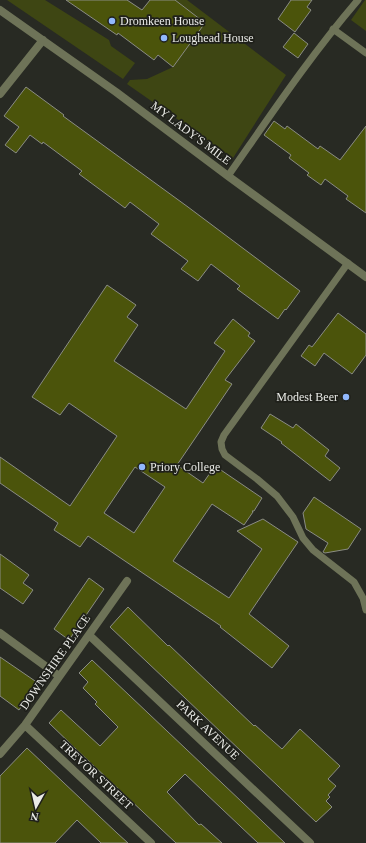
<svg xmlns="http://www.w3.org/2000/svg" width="366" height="843" font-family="Georgia,serif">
	<rect width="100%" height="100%" fill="#282a23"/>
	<path fill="#3e4613" d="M7,0H45L109,40L111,46L135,63L123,79Z
		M175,0H187L286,75L233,158L127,84L130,80L147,79L173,67L205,23Z
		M365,0H366V31L351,20Z"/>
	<path fill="#4b540b" stroke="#8a8c84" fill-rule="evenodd" d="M66,0H127L142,10L150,0H175L205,23L173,67L158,55L154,60L118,33L117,35Z
		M291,0H312L307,7L311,10L295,32L278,19Z
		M294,33L308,44L298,58L283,47Z
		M26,87L64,115L63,116L188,207L300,291L286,310L285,309L278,319L237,289L240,286L211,264L198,281L181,269L188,261L151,234L159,224L130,202L125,208L79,174L82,171L43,142L42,144L30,135L16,153L5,145L19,127L4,116Z
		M274,121L285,129L287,126L318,149L320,146L340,160L366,126V213L346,199L348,196L325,179L321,185L307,175L309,173L289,158L291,155L264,135Z
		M107,285L136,305L127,317L138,325L114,361L186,409L225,351L214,343L233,319L250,333L248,336L255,341L225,380L232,384L177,465L203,483L215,466L262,498L254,511H252L253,512L244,525L212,504L173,561L229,598L262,549L237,531L263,519L298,542L249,614L289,646L272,668L220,627L221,626L88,536L80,547L54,530L58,523L0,483V457L70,506L117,436L69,403L60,415L32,397ZM135,467L165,487L134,533L104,513Z
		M338,313L366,334V355L352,374L324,353L315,366L301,356L309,345L312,347Z
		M270,414L293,428L296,424L329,450L325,456L340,468L330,481L281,443L282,442L261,428Z
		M314,497L361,529L348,549L325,553L323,552L328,543L306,529L303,513Z
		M0,554L29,575L23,583L33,590L23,604L0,588Z
		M89,578L104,589L69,640L54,629Z
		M128,607L168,646L169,645L254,726L255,725L282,749L300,729L340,766L328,779L336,786L328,795L330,797L326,801L332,807L316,822L110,627Z
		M0,657L38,683L19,710L0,696Z
		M92,660L242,802L285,843H258L185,774L167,792L199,825L201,824L222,843H176L77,750L49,723L61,710L100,746L118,727L95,704L97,702L83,688L88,682L79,673Z
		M27,748L117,833L128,843H101L77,820L55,843H0V776Z"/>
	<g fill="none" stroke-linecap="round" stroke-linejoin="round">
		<path stroke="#6e7358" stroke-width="7" d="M333,29L366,53
			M228,176C270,116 310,56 358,0
			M348,263L224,435L221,442L222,449L225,455L257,479L277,496L293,517L303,538L313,550L354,582L363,598L366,610"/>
		<path stroke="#6e7358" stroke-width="8" d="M0,10L116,92L228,176L366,277
			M0,94L43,40
			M0,633L59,676
			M89,635L310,843
			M25,725L151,843
			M0,754L25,725L127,581"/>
	</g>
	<g fill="#91b8fd" stroke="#1f201a" stroke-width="1.5">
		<circle cx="112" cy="21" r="4"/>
		<circle cx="164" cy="38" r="4"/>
		<circle cx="346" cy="397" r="4"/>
		<circle cx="142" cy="467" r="4"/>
	</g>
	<g text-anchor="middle" stroke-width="3.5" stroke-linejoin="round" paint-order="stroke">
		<g font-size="12" fill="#eaebe7" stroke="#1f201a" text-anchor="start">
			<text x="120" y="25">Dromkeen House</text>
			<text x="172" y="42">Loughead House</text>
			<text x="338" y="401" text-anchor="end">Modest Beer</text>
			<text x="150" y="471">Priory College</text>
		</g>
		<g font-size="12" fill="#eaebe7" stroke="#1f201a">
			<text transform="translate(191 133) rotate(37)" y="4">MY LADY'S MILE</text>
			<text transform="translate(55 662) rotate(-55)" y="4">DOWNSHIRE PLACE</text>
			<text transform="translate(208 730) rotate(43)" y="4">PARK AVENUE</text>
			<text transform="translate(96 775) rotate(43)" y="4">TREVOR STREET</text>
		</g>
	</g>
	<g transform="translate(36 807) rotate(188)" stroke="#1f201a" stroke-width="3" paint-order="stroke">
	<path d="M0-3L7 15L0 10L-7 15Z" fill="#eaebe7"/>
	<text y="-6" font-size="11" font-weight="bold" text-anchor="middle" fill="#eaebe7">N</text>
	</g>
</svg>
